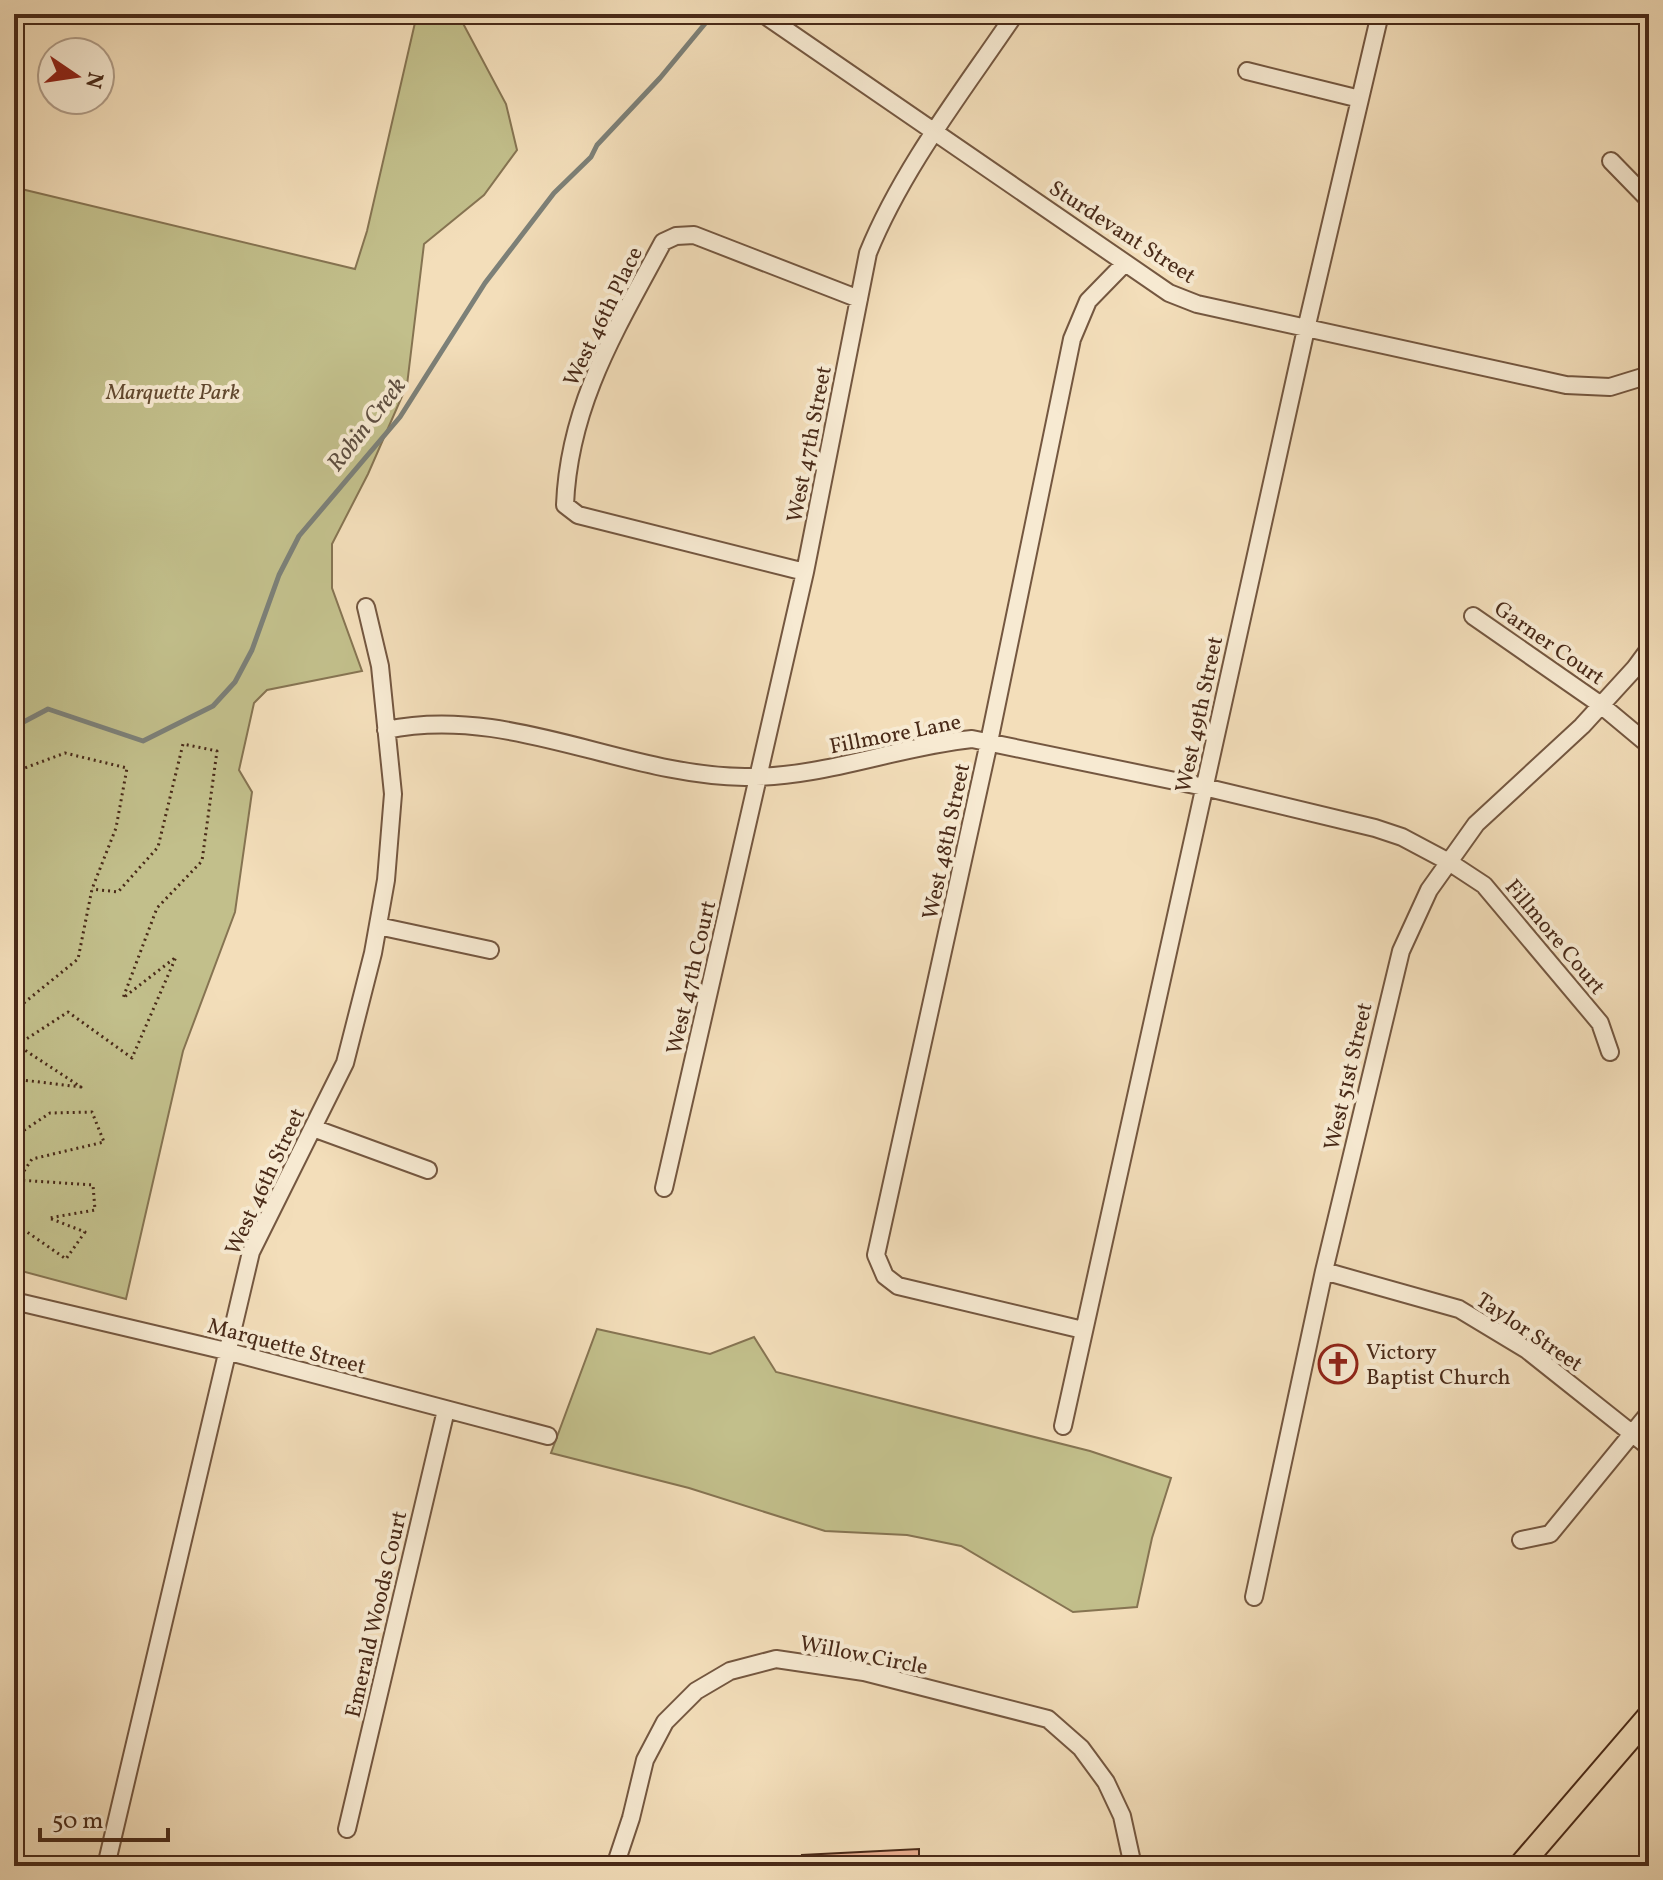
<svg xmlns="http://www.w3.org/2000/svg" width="1663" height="1880" font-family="Vollkorn,serif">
	<rect width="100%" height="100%" fill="#f3deba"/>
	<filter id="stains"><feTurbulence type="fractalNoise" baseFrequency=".0025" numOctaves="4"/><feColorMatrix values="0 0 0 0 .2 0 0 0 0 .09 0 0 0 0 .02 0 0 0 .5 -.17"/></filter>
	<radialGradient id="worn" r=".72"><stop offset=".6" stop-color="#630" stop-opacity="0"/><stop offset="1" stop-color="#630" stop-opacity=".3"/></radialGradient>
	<path fill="#c2bf8b" stroke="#867452" stroke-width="2" d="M417,14H458L506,104L517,150L484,195L424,244L407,385L368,474L332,544V588L362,671L267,690L254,703L239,770L252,792L235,912L183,1051L126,1299L14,1269V202L17,188L355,269L367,231Z
		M597,1329L710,1354L754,1337L776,1372L1090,1451L1171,1478L1152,1538L1137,1607L1073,1612L961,1546L907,1535L825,1531L689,1488L551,1453Z"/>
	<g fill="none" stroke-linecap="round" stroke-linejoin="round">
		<path stroke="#7c8078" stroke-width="5" d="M14,727L48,709L143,741L213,706L235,682L252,650L279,575L299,536L400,417L485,283L554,193L591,157L597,145L660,78L713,14"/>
	</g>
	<path fill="#ebb092" stroke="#492a18" stroke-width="2" d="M919,1849V1866H803L802,1855Z"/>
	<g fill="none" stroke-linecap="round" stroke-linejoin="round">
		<g stroke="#745740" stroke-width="20">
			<path id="minor" d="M763,14L1169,293L1197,304L1566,385L1610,387L1649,375
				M1247,71L1360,99
				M1611,161L1649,200
				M805,572L578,515L565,505C569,404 617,328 663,242L676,236L694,235L859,299
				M1473,616L1601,705L1649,745
				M386,730C508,704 624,776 745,777C823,778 895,747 972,739L1204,787L1375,828L1402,837L1449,862L1484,885L1600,1023L1610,1052
				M378,926L490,950
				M313,1128L428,1170
				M664,1188L805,572L868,253C903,167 963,91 1015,14
				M1324,1271L1459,1309L1527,1350L1649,1447
				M14,1301L226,1351L548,1436
				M1083,1330L898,1286L885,1276L876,1255L989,742L1072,339L1088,301L1125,263
				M1063,1426L1306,329L1380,14
				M1521,1540L1550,1534L1649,1413
				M1254,1597L1324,1271L1401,951L1429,890L1476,824L1582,726L1635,668L1649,649
				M347,1829L446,1410
				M106,1866L251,1252L345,1063L373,953L386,880L393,794L380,666L366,607
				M615,1866L631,1818L645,1760L665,1722L696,1691L730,1671L776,1659L864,1672L1048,1719L1081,1748L1106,1782L1122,1816L1133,1866"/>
		</g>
		<g stroke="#492a18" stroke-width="26">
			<path id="major" d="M1520,1866L1649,1716"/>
		</g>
		<path stroke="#492a18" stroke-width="3" stroke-dasharray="2 4" stroke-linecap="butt" d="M14,772L65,753L127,768L116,828L92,889L78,959L14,1011
			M14,1079L81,1087L17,1045L68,1012L132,1058L176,957L123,998L157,908L202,861L217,751L183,744L158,847L118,892L92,889
			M14,1137L50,1113L92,1112L104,1142L32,1159L18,1180L93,1185L95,1210L49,1218L85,1232L66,1259L27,1232L14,1235"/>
		<use href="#minor" stroke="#f7ead2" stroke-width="16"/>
		<use href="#major" stroke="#f3deba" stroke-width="22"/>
	</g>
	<defs>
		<g id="church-ring" transform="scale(2)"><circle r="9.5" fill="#f7ead2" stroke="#8f2418" stroke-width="1.5"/><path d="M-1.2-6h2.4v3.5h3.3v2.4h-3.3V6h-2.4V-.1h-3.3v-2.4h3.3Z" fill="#8f2418"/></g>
	</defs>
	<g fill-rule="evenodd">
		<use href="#church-ring" x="1338" y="1364"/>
	</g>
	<g text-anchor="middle" stroke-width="8" stroke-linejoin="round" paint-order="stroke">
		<g font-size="22" fill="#492a18" stroke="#f7ead2">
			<text transform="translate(1123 231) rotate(33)" y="8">Sturdevant Street</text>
			<text transform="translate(602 316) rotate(-64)" y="8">West 46th Place</text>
			<text transform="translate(808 444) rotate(-79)" y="8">West 47th Street</text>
			<text transform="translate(1550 642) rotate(35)" y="8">Garner Court</text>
			<text transform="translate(1198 714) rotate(-78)" y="8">West 49th Street</text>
			<text transform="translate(895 733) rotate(-11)" y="8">Fillmore Lane</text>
			<text transform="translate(945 841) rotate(-78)" y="8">West 48th Street</text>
			<text transform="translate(1556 936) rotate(50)" y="8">Fillmore Court</text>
			<text transform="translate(690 977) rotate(-77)" y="8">West 47th Court</text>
			<text transform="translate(1347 1076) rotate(-77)" y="8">West 51st Street</text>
			<text transform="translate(264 1181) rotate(-65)" y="8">West 46th Street</text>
			<text transform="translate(1530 1331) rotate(34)" y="8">Taylor Street</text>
			<text transform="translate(287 1345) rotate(15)" y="8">Marquette Street</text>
			<text transform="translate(375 1614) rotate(-77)" y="8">Emerald Woods Court</text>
			<text transform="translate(864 1654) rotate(11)" y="8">Willow Circle</text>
		</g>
		<g font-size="22" font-style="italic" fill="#61482f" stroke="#f7ead2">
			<text x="173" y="399">Marquette Park</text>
		</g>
		<g font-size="22" fill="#492a18" stroke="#f7ead2" text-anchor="start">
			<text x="1366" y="1359">Victory<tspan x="1366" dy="25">Baptist Church</tspan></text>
		</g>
		<g font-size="24" font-style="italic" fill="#5e4e40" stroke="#f7ead2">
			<text transform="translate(366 424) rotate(-52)" y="8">Robin Creek</text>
		</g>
	</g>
	<rect width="1663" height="1880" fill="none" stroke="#f3deba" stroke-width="48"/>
	<rect x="16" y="16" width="1631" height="1848" fill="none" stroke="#492a18" stroke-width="4"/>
	<rect x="24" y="24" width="1615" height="1832" fill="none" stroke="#492a18" stroke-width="2"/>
	<g transform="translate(76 76) rotate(103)"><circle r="38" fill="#f7ead2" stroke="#b19d88" stroke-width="2"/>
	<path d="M0-6L14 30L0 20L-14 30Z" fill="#8f2418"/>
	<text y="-12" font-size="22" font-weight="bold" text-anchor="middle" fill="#492a18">N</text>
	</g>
	<path d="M40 1828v12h128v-12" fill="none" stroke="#492a18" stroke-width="4"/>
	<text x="52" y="1828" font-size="24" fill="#492a18" stroke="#f7ead2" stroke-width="6" paint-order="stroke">50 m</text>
	<rect width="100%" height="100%" filter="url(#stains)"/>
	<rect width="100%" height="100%" fill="url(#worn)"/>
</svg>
